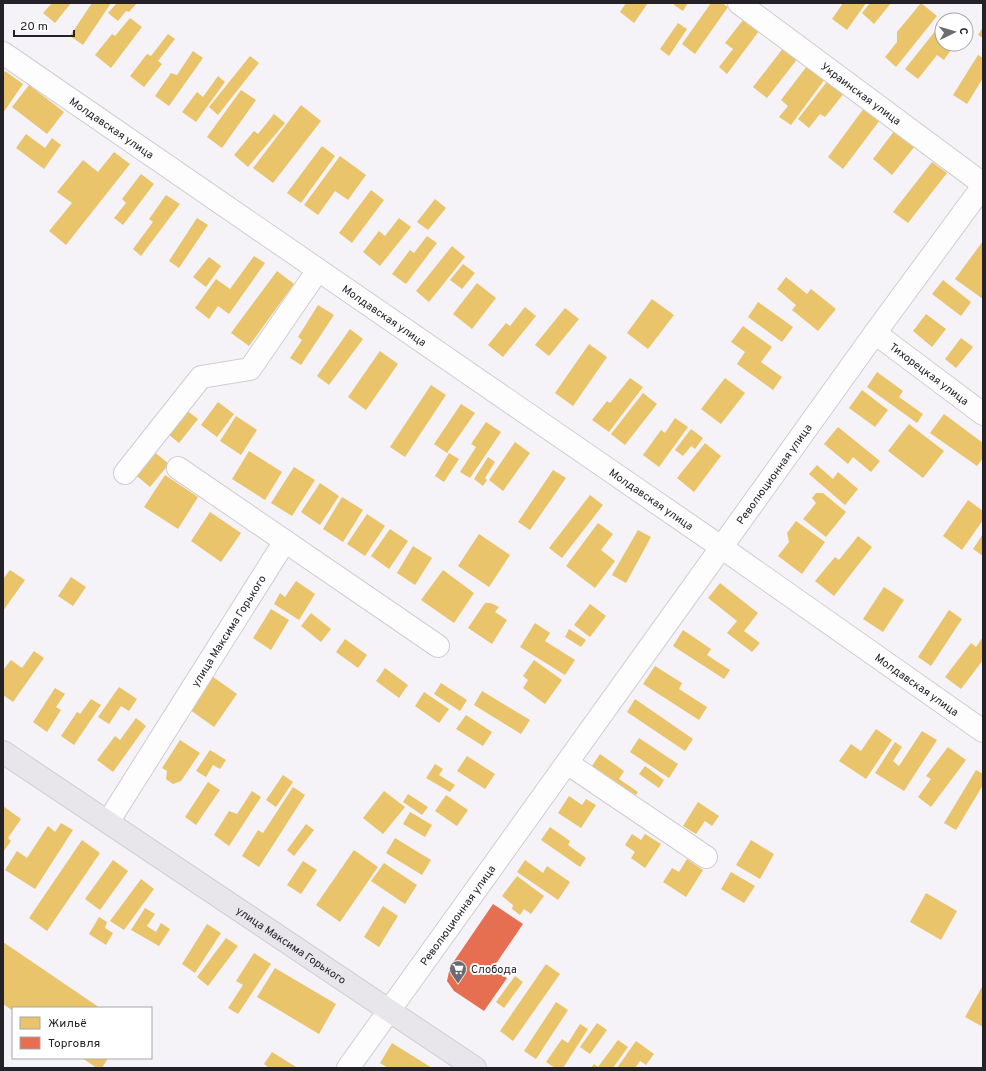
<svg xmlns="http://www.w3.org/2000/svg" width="986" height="1071" font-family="Overpass,sans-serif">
	<rect width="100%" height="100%" fill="#f5f2f8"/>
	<path fill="#e9c46a" d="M52,3H71L55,23L43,13Z
		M92,3H111L83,45L70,36Z
		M117,3H137L129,12L126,11L118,21L108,13Z
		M626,3H648L634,23L620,12Z
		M675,3H688L683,11L674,5Z
		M711,3H722L728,7L695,54L682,44Z
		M843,3H866L847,30L832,19Z
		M870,3H891L874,24L862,13Z
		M921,3L937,16L896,67L885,57L897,42V32Z
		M130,18L142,27L111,68L95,55L112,34L115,36Z
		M743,20L759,31L727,74L719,67L733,49L725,43Z
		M678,23L687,29L669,56L660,49Z
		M983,27V38L978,35Z
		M936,30L942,35V44H955L944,60L937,55L918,79L905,69Z
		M168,34L175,39L158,61L162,64L144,87L130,76L147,54L151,56Z
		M784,47L798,58L767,98L753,87Z
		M193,51L203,58L169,106L155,96L171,73L177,75Z
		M978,55L983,58V78L967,104L953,95Z
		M250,56L259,63L218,115L209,107Z
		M807,66L825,79L791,125L779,117L788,106L781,100Z
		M5,71L23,84L3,113V74Z
		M218,76L225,82L196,122L182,112L197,92L203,97Z
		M829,79L845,92L825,117L820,114L809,128L798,119Z
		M29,85L64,112L47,134L12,107Z
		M241,90L256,100L222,148L207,137Z
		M301,105L321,121L273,183L253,168Z
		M864,108L880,120L843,169L828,157Z
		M274,114L285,123L248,167L234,155L254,131L258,134Z
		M895,130L915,146L892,175L873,159Z
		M26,134L45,148L52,138L61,145L44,169L16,148Z
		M322,146L335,156L301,203L287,193Z
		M114,152L130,164L66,245L49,231L72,203L57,192L83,160L98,172Z
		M340,156L366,175L348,200L335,191L318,215L304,205Z
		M932,162L947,173L908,223L893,212Z
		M141,174L154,184L123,225L114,218L126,203L122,199Z
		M371,190L384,200L352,243L339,233Z
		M166,195L180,204L141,256L133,249L153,222L149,219Z
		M435,199L446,208L428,230L417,222Z
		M197,218L208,225L179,268L169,261Z
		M399,218L411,227L380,266L363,252L379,231L385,236Z
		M427,236L437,243L406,284L392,274L410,250L414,253Z
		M983,241V299L955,279Z
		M452,246L465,257L429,302L416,291Z
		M254,256L265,263L229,314L218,306L209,319L195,308L216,279L230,289Z
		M209,257L221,266L206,287L193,277Z
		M463,264L475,273L462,289L450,280Z
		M277,271L294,284L249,346L231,333Z
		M786,277L807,294L811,289L836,309L818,331L792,310L796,305L777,289Z
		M943,280L971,302L961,316L932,294Z
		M477,283L496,298L472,329L453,314Z
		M652,299L674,315L648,349L627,333Z
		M758,302L793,327L782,342L748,317Z
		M318,305L334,315L301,365L290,358L302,340L298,337Z
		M525,307L536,316L503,357L488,345L506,323L510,326Z
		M565,308L579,319L549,356L535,345Z
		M926,314L946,329L932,347L913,331Z
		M743,326L772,347L761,362L782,377L773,390L737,364L745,352L731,342Z
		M350,329L363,339L329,385L317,376Z
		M961,338L973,347L956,368L945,359Z
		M589,344L607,357L573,406L555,393Z
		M380,351L398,364L366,410L348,397Z
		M877,372L903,391L899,397L923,414L917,423L867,387Z
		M630,378L643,387L609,432L592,420L607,401L610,403Z
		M725,378L745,393L721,424L701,409Z
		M431,385L446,395L405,457L390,447Z
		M862,390L888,410L875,427L849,408Z
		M643,393L657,404L625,445L611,434Z
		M218,402L234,414L217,437L201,425Z
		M461,404L475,413L447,453L434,444Z
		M181,406L198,419L179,443L163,430Z
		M944,414L983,443V458L977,466L930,433Z
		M236,416L257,430L241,455L220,441Z
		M675,418L688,427L659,467L643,455L661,430L665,433Z
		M486,422L501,432L470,478L460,472L476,447L471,444Z
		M909,424L944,451L923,478L888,451Z
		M838,427L880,461L871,472L853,457L848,464L824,444Z
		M691,429L703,438L695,449L691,446L683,456L675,450Z
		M515,442L530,453L503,491L489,480Z
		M705,443L721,456L694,492L677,478Z
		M152,450L169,464L150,487L133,473Z
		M249,451L282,472L265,500L232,479Z
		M449,453L459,459L444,482L435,476Z
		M488,457L495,462L485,478L487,480L483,486L474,479Z
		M817,465L833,479L838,472L858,489L845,505L809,474Z
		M294,467L315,480L292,516L271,503Z
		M553,470L566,478L530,530L518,522Z
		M165,475L198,497L178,529L144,507Z
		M320,483L339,496L320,525L301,512Z
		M816,493H823L846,512L826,537L803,519L816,503L812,498Z
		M590,495L603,505L562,558L549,548Z
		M342,497L363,510L343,542L323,529Z
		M968,500L983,511V520L962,550L943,536Z
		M210,512L241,533L221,562L191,541Z
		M367,514L385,526L365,556L347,544Z
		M796,521L825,542L802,574L778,556L789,542L787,533Z
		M598,523L613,534L601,550L615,561L595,588L566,566Z
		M390,529L408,541L389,569L371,556Z
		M638,530L651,537L626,583L612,575Z
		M479,534L510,555L489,587L458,566Z
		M983,534V556L973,549Z
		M858,536L872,547L834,596L815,581L835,557L839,560Z
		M413,546L432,558L415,585L397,573Z
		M10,570L25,580L3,611V579Z
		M443,570L474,593L454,623L421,600Z
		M71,577L86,587L73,606L58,596Z
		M296,581L315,594L299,620L274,604L280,593L285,597Z
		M720,583L758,613L744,631L760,643L752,652L727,633L737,621L708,598Z
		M884,587L904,600L883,632L863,619Z
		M485,603H491L499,607L495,612L507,620L492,644L468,628Z
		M590,604L606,616L590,637L574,625Z
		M271,609L289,620L271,650L253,638Z
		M949,610L962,619L931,666L918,657Z
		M311,613L331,629L321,642L301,626Z
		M535,623L550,633L545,641L575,660L565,675L520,647Z
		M569,629L586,640L581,647L565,637Z
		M683,630L711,649L707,655L730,670L724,679L673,646Z
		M983,637V660L961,689L945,677L971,643L976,647Z
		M345,639L367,655L358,668L336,652Z
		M34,651L44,658L13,702L3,695V670L11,660L22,668Z
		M534,660L562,680L545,704L523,688L528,680L523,676Z
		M655,666L682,683L679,689L707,707L699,720L643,684Z
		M385,668L408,685L399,698L376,681Z
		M209,674L237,694L214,727L186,707Z
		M441,683L467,700L460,711L434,694Z
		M119,687L137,699L129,711L121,706L109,724L98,717Z
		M55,688L65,694L56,707L61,710L47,732L33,722Z
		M482,691L530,720L521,734L474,705Z
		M424,692L449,709L439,723L415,706Z
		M91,699L101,705L74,745L61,736L77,712L80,714Z
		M635,699L693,739L685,751L627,712Z
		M466,715L492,732L483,746L456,729Z
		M136,718L146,726L113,772L97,760L115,736L120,740Z
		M876,729L892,740L866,779L839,761L851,744L861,751Z
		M922,731L937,740L904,791L875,773L895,742L902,747L893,761L899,766Z
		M639,738L678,764L669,778L630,752Z
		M180,740L200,753L181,781L173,784L166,779L167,771L162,768Z
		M948,747L966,760L931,807L918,797L931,779L926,776Z
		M210,750L226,760L220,769L213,765L206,777L196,771Z
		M600,754L624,771L619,779L638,792L631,801L588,772Z
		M467,756L495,774L485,789L457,771Z
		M435,764L443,769L439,775L455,785L450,792L426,778Z
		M645,766L664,780L659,788L639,774Z
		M976,770L983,774V785L956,830L944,823Z
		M283,775L293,782L276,807L266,800Z
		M208,782L220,790L196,825L185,817Z
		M293,787L305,795L259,867L242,856L258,830L263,833Z
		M252,791L261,797L229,846L214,835L229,811L237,814Z
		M384,791L405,807L383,834L363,818Z
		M408,794L428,807L422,815L403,802Z
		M446,795L468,810L457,826L435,811Z
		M569,796L582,805L586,799L596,805L581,828L558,813Z
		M698,802L719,816L712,826L705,821L696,834L683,826Z
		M3,806L21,819L8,838L11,841L3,852Z
		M410,812L432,825L425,837L403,824Z
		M61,823L73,830L35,889L5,870L17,851L27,858L48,826L55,832Z
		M306,824L314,830L294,856L287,850Z
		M550,827L570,841L568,845L586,858L580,867L541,840Z
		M632,834L641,840L645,834L661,844L645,868L631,858L635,852L625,845Z
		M395,838L431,860L422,875L386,853Z
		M82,840L100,853L47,931L29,918Z
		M751,840L774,854L760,879L736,865Z
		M354,850L378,867L340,922L316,905Z
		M687,859L703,870L686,897L663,882L672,868L679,872Z
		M113,860L128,871L100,910L85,899Z
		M525,860L543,873L547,866L570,882L558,900L517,872Z
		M303,861L317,870L301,894L287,885Z
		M384,863L417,885L405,904L371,881Z
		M731,872L755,886L744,903L721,889Z
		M517,876L544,896L531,914L524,909L520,915L512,909L513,905L502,896Z
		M141,879L154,889L124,930L110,921Z
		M926,893L957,911L941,940L910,922Z
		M383,906L398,916L379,947L364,937Z
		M145,908L155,914L147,926L156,932L161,923L170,929L159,946L131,930Z
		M99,917L107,922L105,928L113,933L106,945L89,934Z
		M207,924L221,933L195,973L182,964Z
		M226,938L238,946L208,986L197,977Z
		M3,942L100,1008H13V1011L3,1004Z
		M254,953L271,964L238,1014L228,1008L243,985L236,981Z
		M546,964L560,974L513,1041L500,1031Z
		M275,968L336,1004L319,1034L257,997Z
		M515,976L523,982L504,1008L496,1002Z
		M982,987H983V1027L965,1017Z
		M556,1002L568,1010L536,1059L524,1051Z
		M597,1023L607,1030L590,1054L580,1047Z
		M580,1024L588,1029L563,1068H555L546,1062L562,1039L568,1043Z
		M618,1040L628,1047L613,1068H591L594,1064L598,1067Z
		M636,1041L654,1054L646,1065L640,1061L635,1068H617Z
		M392,1043L432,1068H388L380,1063Z
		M272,1052L296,1067V1068H269L264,1064Z
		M82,1058H108L102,1068H97Z"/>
	<path fill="#e76f51" d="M493,904L523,924L493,968L507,978L484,1011L454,991L447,981L450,967Z"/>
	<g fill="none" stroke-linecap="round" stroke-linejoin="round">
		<g stroke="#cfcdd3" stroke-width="24">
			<g id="minor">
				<path id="s1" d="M739,3L983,184"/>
				<path id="s2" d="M3,53L721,547L983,731"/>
				<path id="s3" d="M875,333L983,414"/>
				<path d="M178,468L438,646"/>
				<path d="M125,473L201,377L250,369L318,270"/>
				<path d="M567,763L706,857"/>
				<path id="s4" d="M108,822L285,541"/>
				<path id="s5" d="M348,1068L875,333L983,186"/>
			</g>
		</g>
		<g stroke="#cfced2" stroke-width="24">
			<g id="major">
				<path id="s6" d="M3,752L475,1068"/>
			</g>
		</g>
		<use href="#minor" stroke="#fefdfe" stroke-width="22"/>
		<use href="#major" stroke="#e8e6eb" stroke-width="22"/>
	</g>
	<defs>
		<g id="supermarket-pin" transform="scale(0.9)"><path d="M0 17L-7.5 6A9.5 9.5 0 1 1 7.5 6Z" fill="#6d6b71" stroke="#fff"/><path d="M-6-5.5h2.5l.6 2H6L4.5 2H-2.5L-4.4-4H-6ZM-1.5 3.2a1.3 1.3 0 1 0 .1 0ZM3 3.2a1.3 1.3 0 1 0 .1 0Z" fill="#fff"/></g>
	</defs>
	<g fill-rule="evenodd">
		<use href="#supermarket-pin" x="458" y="969"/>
	</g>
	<g text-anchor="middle" stroke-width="4" stroke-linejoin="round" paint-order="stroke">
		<g font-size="11" fill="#242228" stroke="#fff">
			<text dy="4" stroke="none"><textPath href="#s1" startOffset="152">Украинская улица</textPath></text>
			<text dy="4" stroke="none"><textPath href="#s2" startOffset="132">Молдавская улица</textPath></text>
			<text dy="4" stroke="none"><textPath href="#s2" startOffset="463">Молдавская улица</textPath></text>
			<text dy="4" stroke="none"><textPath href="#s3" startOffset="68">Тихорецкая улица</textPath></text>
			<text dy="4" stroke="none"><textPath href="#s5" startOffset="731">Революционная улица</textPath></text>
			<text dy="4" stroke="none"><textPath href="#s2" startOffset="787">Молдавская улица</textPath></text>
			<text dy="4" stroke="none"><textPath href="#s4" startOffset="226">улица Максима Горького</textPath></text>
			<text dy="4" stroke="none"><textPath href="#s2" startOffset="1111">Молдавская улица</textPath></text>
			<text dy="4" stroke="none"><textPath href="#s5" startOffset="188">Революционная улица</textPath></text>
			<text dy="4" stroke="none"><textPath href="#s6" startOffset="347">улица Максима Горького</textPath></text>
		</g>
		<g font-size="11" fill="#242228" stroke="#fff" text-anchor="start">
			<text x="471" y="973">Слобода</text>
		</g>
	</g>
	<rect width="986" height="1071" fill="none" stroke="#242228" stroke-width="8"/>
	<rect x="12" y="1007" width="140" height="52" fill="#ffffff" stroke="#a7a7a9"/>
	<rect x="20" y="1017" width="20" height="12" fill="#e9c46a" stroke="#a7a7a9"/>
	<text x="48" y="1027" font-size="12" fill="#242228">Жильё</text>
	<rect x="20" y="1037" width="20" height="12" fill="#e76f51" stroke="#a7a7a9"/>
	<text x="48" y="1047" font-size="12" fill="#242228">Торговля</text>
	<g transform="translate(954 32) rotate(85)"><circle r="19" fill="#ffffff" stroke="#a7a7a9"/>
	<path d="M0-3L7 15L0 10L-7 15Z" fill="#6d6b71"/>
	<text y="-6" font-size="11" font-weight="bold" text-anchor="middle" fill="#242228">С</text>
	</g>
	<path d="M14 30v6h60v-6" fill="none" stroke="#242228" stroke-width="2"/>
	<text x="20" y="30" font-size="12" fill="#242228" stroke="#ffffff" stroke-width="3" paint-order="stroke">20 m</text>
</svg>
